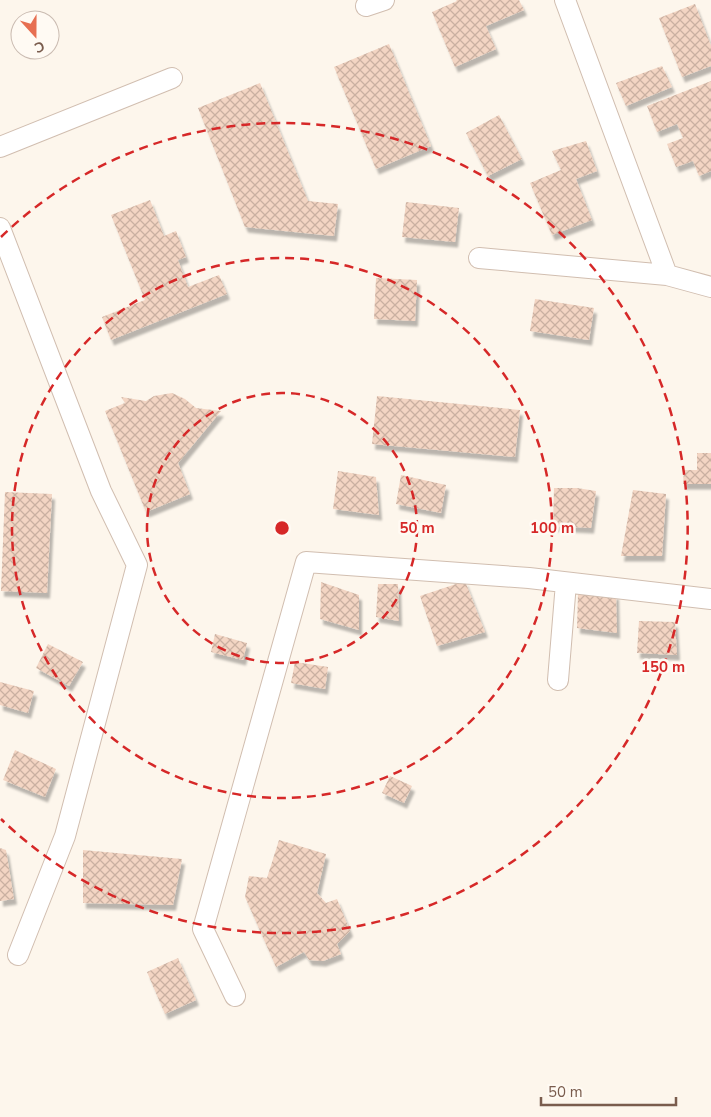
<svg xmlns="http://www.w3.org/2000/svg" width="711" height="1117" font-family="'Nunito Sans',sans-serif">
	<defs>
		<pattern id="building-cross-hatch" width="8" height="8" patternUnits="userSpaceOnUse" patternTransform="scale(1.25)"><rect width="8" height="8" fill="#f3d5c3"/><path d="M0 0l8 8M0 8l8-8" fill="none" stroke="#cab0a1"/></pattern>
		<filter id="shadow"><feDropShadow dx="3" dy="5.5" stdDeviation="1" flood-color="#0004"/></filter>
	</defs>
	<rect width="100%" height="100%" fill="#fdf6ec"/>
	<path fill="url(#building-cross-hatch)" filter="url(#shadow)" d="M456,0H519L524,10L486,26L496,49L455,67L432,12L457,1Z
		M695,4L711,46V66L682,77L659,18Z
		M389,44L431,146L376,169L334,67Z
		M662,66L672,87L626,106L616,83Z
		M711,81V171L699,176L693,161L676,167L667,144L683,138L677,124L657,132L647,106Z
		M260,83L308,201L338,204L334,236L245,227L198,108Z
		M499,115L522,159L488,176L466,133Z
		M586,141L597,171L576,179L592,220L552,235L530,183L561,170L552,151Z
		M150,200L164,236L176,231L186,257L178,260L188,287L219,275L227,294L111,340L102,317L145,300L111,215Z
		M406,202L459,208L455,242L402,237Z
		M376,278L417,280L415,321L374,319Z
		M535,299L594,308L589,340L530,331Z
		M172,393L185,399L196,408L221,411L178,463L190,494L146,512L105,411L125,403L121,397L146,401L154,396Z
		M377,396L520,410L515,457L372,444Z
		M697,453H711V484H683L684,470H697Z
		M338,471L376,477L379,515L333,509Z
		M401,475L446,485L441,513L396,504Z
		M554,488H577L596,491L591,528L553,526Z
		M633,490L666,494L662,556H621Z
		M5,492L52,494L47,593L1,591Z
		M465,581L485,632L437,646L420,596Z
		M321,582L359,595V630L320,619Z
		M378,584H398L399,621L376,617Z
		M578,593L616,594L617,633L577,628Z
		M639,621L675,622L677,655L637,653Z
		M215,634L247,643L243,660L211,652Z
		M48,644L83,662L69,686L36,668Z
		M295,662L328,667L325,689L291,683Z
		M0,682L34,691L28,713L0,705Z
		M15,750L56,769L45,797L3,780Z
		M390,776L412,786L404,803L382,793Z
		M279,840L326,854L317,893L326,903L337,899L350,931L337,944L341,954L323,961L309,960L304,952L276,967L245,897L249,876L267,878Z
		M0,848L6,850L14,899L0,901Z
		M83,850L182,859L173,905L83,903Z
		M178,958L196,1000L165,1014L147,972Z"/>
	<g fill="none" stroke-linecap="round" stroke-linejoin="round">
		<g stroke="#d1beb0" stroke-width="22">
			<path id="minor" d="M565,0L667,275
				M366,6L384,0
				M0,147L172,78
				M0,228L101,491L137,565L65,836L18,955
				M479,258L667,275L711,287
				M558,680L566,583
				M235,996L203,929L306,562L529,578L711,599"/>
		</g>
		<use href="#minor" stroke="#fff" stroke-width="20"/>
	</g>
	<g fill="none" stroke="#d62828" stroke-width="2.5" stroke-dasharray="9 6">
		<circle cx="282" cy="528" r="135"/>
		<circle cx="282" cy="528" r="270"/>
		<path d="M1 237A405 405 0 1 1 1 819"/>
	</g>
	<circle cx="282" cy="528" r="8" fill="#d62828" stroke="#fffaf3" stroke-width="2.5"/>
	<g font-size="15" text-anchor="middle" font-weight="bold" fill="#d62828" stroke="#fffaf3" stroke-width="5" stroke-linejoin="round" paint-order="stroke">
		<text x="417" y="533">50 m</text>
		<text x="552" y="533">100 m</text>
		<text x="663" y="672">150 m</text>
	</g>
	<g transform="translate(35 35) rotate(159)"><circle r="24" fill="#fffaf3" stroke="#cabbb1"/>
	<path d="M0-4L9 19L0 12L-9 19Z" fill="#e76f51"/>
	<text y="-8" font-size="14" font-weight="bold" text-anchor="middle" fill="#7a5c4d">С</text>
	</g>
	<path d="M541 1097v8h135v-8" fill="none" stroke="#7a5c4d" stroke-width="2.5"/>
	<text x="548" y="1097" font-size="15" fill="#7a5c4d" stroke="#fffaf3" stroke-width="4" paint-order="stroke">50 m</text>
</svg>
